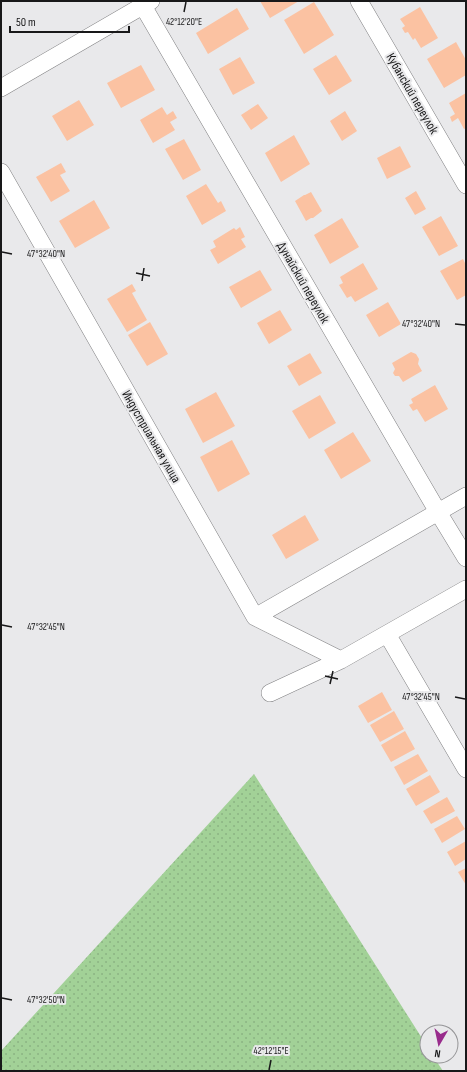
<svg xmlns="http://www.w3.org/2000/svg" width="467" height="1072" font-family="'Sofia Sans Condensed',sans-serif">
	<defs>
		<pattern id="green-dots" width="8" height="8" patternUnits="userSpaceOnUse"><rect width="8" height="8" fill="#a2d197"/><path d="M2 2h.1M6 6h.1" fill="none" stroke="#8bb382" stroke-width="1.8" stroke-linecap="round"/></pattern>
	</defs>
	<rect width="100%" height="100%" fill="#e9e9eb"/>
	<path fill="url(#green-dots)" d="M254,774L427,1046V1056H433L443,1071H1V1051Z"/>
	<path fill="#fbc2a2" d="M260,1H299L270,18Z
		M314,2L334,35L304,54L284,20Z
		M420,7L438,38L421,48L415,38L413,40L408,32L405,33L402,28L405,26L400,19Z
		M237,8L249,29L208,54L196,33Z
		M456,42L466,60V75L444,88L427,59Z
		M336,55L352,81L329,95L313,69Z
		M240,57L255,83L233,95L219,69Z
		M141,65L155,90L121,108L107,83Z
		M466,93V128L464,129L458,118L452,122L450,117L455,114L449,103Z
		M79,100L94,125L67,141L52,116Z
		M258,104L268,118L251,130L241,115Z
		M162,107L167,115L173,111L177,118L170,122L175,130L153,143L140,120Z
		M345,111L357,131L342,141L330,121Z
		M294,135L310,164L281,182L265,153Z
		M184,139L201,170L183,180L165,149Z
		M400,146L411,167L387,179L377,158Z
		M61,163L66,172L60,175L70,191L51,202L36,177Z
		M206,184L218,203L221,201L226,211L202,225L186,196Z
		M416,191L426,209L415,215L405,198Z
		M311,192L322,211L313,218H311L306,221L295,201L304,195H305Z
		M94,200L110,228L75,248L59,221Z
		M441,216L458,246L439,256L422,227Z
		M342,218L359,247L330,264L314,235Z
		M240,227L245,237L241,239L246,247L218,264L210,250L216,247L213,241L234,228L236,230Z
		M463,259L466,265V295L457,300L440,271Z
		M363,263L378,289L355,302L351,296L347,298L339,285L343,283L340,277Z
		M260,270L272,290L241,308L229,287Z
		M132,284L136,291L132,293L147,320L127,332L107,299Z
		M388,302L401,324L379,337L366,315Z
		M280,310L292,330L269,344L257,323Z
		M150,322L168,354L147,366L128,335Z
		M411,352L416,354L419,359L418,364L422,371L403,382L399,376H395L393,373L395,369L392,363Z
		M310,353L322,373L299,386L287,366Z
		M435,385L448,409L425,422L417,409L413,411L409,405L413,403L411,399Z
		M216,392L235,426L203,443L185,409Z
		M320,395L336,423L309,439L292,411Z
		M353,432L371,461L341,479L324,450Z
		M232,440L250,474L218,492L200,457Z
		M305,515L319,540L286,559L272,535Z
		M382,692L392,710L368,723L358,706Z
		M394,711L404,729L380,742L370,725Z
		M405,731L415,749L391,762L381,745Z
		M418,754L428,771L404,785L394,767Z
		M430,775L440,792L416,806L406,789Z
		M447,797L455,811L431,824L423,811Z
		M457,816L465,829L442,843L434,829Z
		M466,841V859L455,866L447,852Z
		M466,868V885L458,872Z"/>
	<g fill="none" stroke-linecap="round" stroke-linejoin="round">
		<g stroke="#818183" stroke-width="18">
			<path id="minor" d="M359,1L466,185
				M143,6L438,512L466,558
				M1,88L151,1
				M1,172L255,617L341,660
				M255,617L466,496
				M387,634L466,769
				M270,693L341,660L466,589"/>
		</g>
		<use href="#minor" stroke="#fff" stroke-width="17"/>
	</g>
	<path fill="none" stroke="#181819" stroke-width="1.5" d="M184,12L186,2M2,252L12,254M136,273L150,276M142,281L144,268M455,324L465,325M2,625L12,627M325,676L338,679M330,684L333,671M455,697L465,699M2,998L12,1000M269,1070L271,1060"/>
	<g text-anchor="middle" stroke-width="4" stroke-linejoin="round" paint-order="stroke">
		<g font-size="13" fill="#181819" stroke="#e9e9eb">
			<text transform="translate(413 93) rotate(60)" y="5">Кубанский переулок</text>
			<text transform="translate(304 282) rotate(60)" y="5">Дунайский переулок</text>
			<text transform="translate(152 436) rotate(60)" y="5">Индустриальная улица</text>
		</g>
	</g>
	<g font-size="10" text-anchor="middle" fill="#181819" stroke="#e9e9eb" stroke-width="4" stroke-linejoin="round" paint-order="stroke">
		<text x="184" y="25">42°12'20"E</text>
		<text x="46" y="257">47°32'40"N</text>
		<text x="421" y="327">47°32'40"N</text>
		<text x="46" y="630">47°32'45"N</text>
		<text x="421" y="700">47°32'45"N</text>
		<text x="46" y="1003">47°32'50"N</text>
		<text x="271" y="1054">42°12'15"E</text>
	</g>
	<rect width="467" height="1072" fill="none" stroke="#181819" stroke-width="4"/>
	<g transform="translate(439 1044) rotate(189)"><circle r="19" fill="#e9e9eb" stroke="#959597"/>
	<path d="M0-3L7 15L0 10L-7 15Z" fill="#992c8c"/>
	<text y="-6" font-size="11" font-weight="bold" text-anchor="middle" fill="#181819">N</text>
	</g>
	<path d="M10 26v6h119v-6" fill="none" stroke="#181819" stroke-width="2"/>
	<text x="16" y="26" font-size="12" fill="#181819" stroke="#e9e9eb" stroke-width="3" paint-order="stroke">50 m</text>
</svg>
